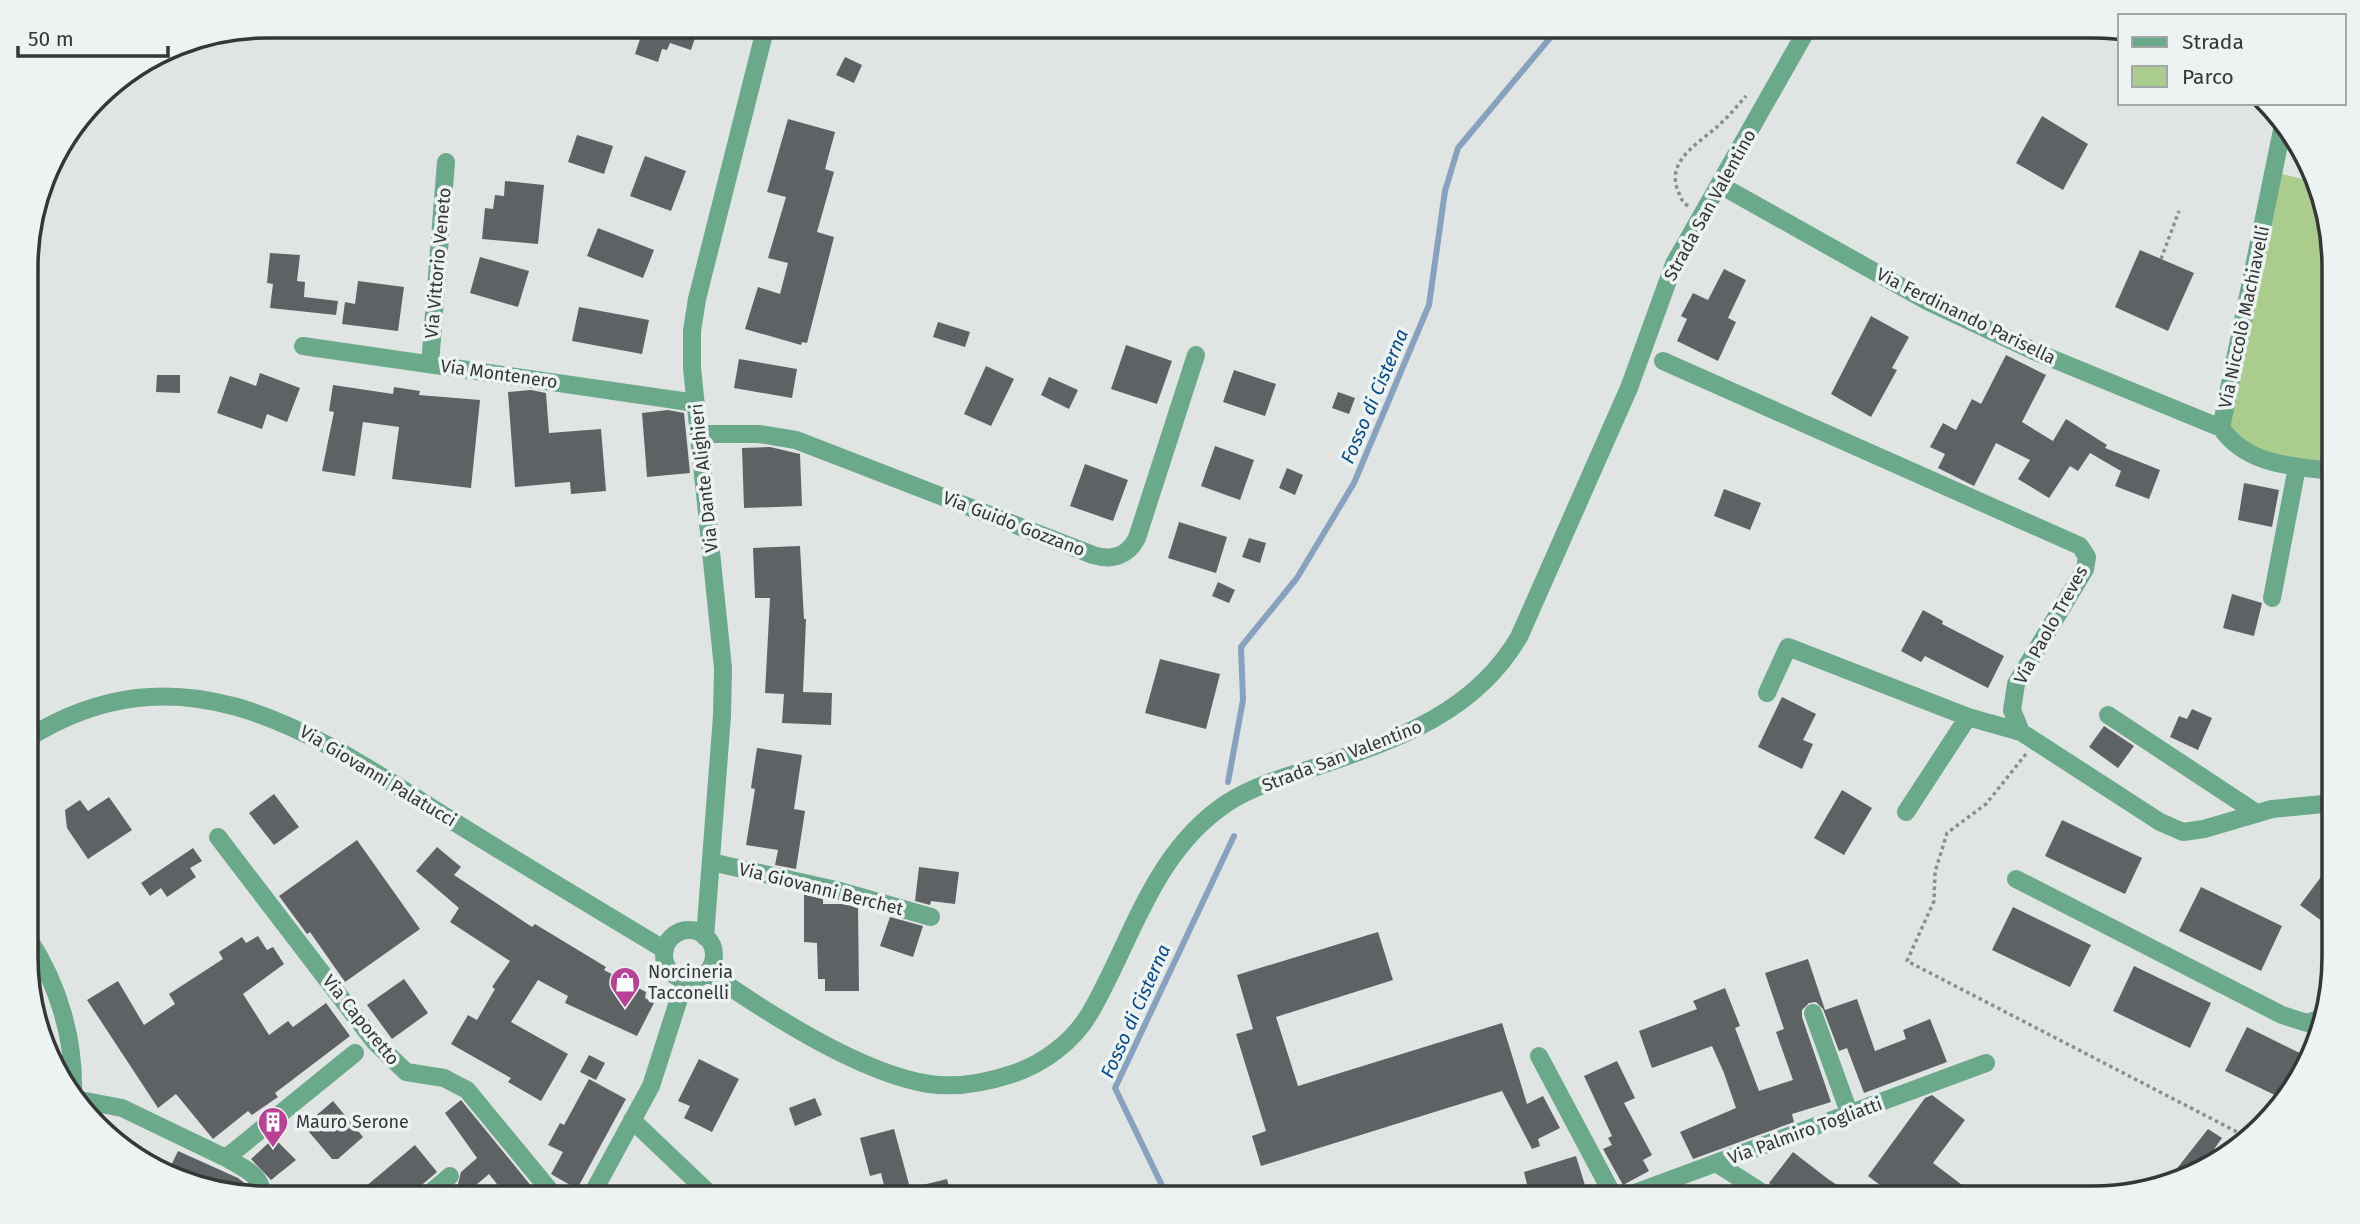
<svg xmlns="http://www.w3.org/2000/svg" width="2360" height="1224" font-family="'Fira Sans',sans-serif">
	<rect width="100%" height="100%" fill="#e0e5e4"/>
	<path fill="#aacd8e" d="M2274,172L2311,181L2332,237V471L2297,467L2221,428Z"/>
	<g fill="none" stroke-linecap="round" stroke-linejoin="round">
		<path stroke="#88a1be" stroke-width="6" d="M1228,782L1243,700L1241,647L1297,578L1354,483L1429,305L1445,191L1458,148L1560,26
			M1168,1198L1115,1088L1234,836"/>
	</g>
	<path fill="#5f6264" d="M630,26H699L691,50L670,43L667,50L662,49L658,62L635,54L642,33Z
		M845,57L862,65L854,83L836,75Z
		M2042,116L2088,144L2063,190L2016,163Z
		M788,119L835,132L825,169L834,172L817,232L834,237L807,343L802,342L801,345L745,329L758,287L780,294L788,263L768,258L786,197L767,192Z
		M577,135L613,146L604,174L568,162Z
		M645,156L686,171L671,211L630,196Z
		M505,181L544,185L538,244L482,239L485,208L493,209L495,195L504,196Z
		M598,228L654,250L643,278L587,256Z
		M2140,250L2194,273L2168,331L2115,307Z
		M270,253L300,255L297,281L305,282L304,297L338,301L336,315L270,308L273,284L267,283Z
		M480,257L529,271L518,307L470,293Z
		M1724,269L1746,280L1728,318L1736,322L1718,361L1677,341L1687,319L1681,316L1693,293L1708,300Z
		M358,281L404,287L398,331L342,324L345,302L355,304Z
		M579,307L649,320L642,354L572,341Z
		M1871,316L1909,337L1892,368L1897,370L1871,417L1831,394Z
		M938,322L970,332L965,347L933,337Z
		M1126,345L1172,361L1157,404L1111,389Z
		M2006,355L2046,375L2022,422L2053,441L2066,419L2107,445L2105,448L2160,470L2149,499L2115,486L2121,471L2090,453L2078,471L2070,466L2049,498L2018,479L2030,460L1996,443L1974,486L1938,468L1945,454L1930,447L1943,423L1956,430L1972,399L1981,404Z
		M739,359L797,369L792,398L734,388Z
		M986,366L1014,379L991,426L964,414Z
		M1234,370L1276,384L1265,416L1223,402Z
		M260,373L300,388L287,422L267,414L262,429L217,413L230,376L256,386Z
		M157,375H180V393L156,392Z
		M1049,377L1078,390L1069,409L1041,395Z
		M333,385L393,394L394,387L420,391L419,395L480,400L471,488L392,479L399,427L363,422L355,476L322,471L334,412L329,411Z
		M531,390L546,393L549,433L601,429L606,491L571,494L570,482L515,487L508,392Z
		M1338,392L1355,398L1349,414L1332,408Z
		M668,410L684,413L690,473L647,477L642,413Z
		M1215,446L1254,460L1240,500L1201,486Z
		M770,447L800,454L802,506L744,508L742,448Z
		M1085,464L1128,480L1113,521L1070,506Z
		M1287,468L1303,475L1295,495L1279,488Z
		M2244,483L2279,490L2272,527L2238,520Z
		M1724,489L1761,503L1750,530L1714,516Z
		M1179,522L1227,537L1216,573L1168,558Z
		M1249,538L1266,543L1260,563L1242,557Z
		M800,546L804,619H806L803,692L832,693L831,725L782,723L784,694L765,693L770,598H755L753,548Z
		M1218,582L1235,590L1229,603L1212,596Z
		M2232,594L2262,603L2254,636L2223,628Z
		M1923,610L1943,621L1942,624L2004,656L1988,688L1925,656L1921,662L1901,651Z
		M1160,659L1220,674L1206,729L1145,713Z
		M1782,697L1816,714L1803,740L1813,744L1802,769L1758,747Z
		M2192,709L2212,718L2198,750L2170,737L2179,716L2187,719Z
		M2104,726L2134,746L2118,768L2089,747Z
		M757,748L802,755L794,809L805,811L796,869L775,865L778,850L746,845L755,789L751,788Z
		M1842,790L1872,808L1844,855L1814,838Z
		M274,794L299,827L274,845L249,813Z
		M109,797L132,830L88,859L67,828L65,810L80,800L88,811Z
		M2062,820L2142,858L2125,894L2045,856Z
		M357,840L420,929L345,982L310,932L307,934L279,896Z
		M437,847L461,867L454,875L532,927L535,924L606,967L604,970L646,992L645,998L654,1003L637,1036L565,1003L568,996L538,980L511,1022L568,1054L541,1101L508,1082L511,1078L451,1044L468,1015L477,1020L495,989L492,987L510,961L450,922L459,908L416,871Z
		M193,848L202,861L190,868L196,877L167,897L161,888L150,896L141,883Z
		M2333,861L2334,930L2300,905Z
		M919,867L959,872L955,904L931,901L930,905L915,901Z
		M2201,887L2282,926L2261,971L2179,931Z
		M804,894L823,899V904H844L858,908L859,991H825V979H818L817,943L804,942Z
		M2013,907L2091,945L2070,987L1992,950Z
		M890,917L923,926L913,957L880,946Z
		M1378,932L1393,980L1276,1017L1298,1086L1502,1023L1527,1104L1543,1096L1560,1128L1538,1139L1540,1146L1532,1149L1502,1091L1261,1166L1252,1136L1266,1131L1236,1034L1253,1029L1237,975Z
		M258,936L267,950L273,947L284,964L243,994L269,1035L288,1021L293,1027L326,1003L350,1036L275,1093L278,1097L252,1115L248,1111L213,1139L176,1094L158,1108L87,1000L118,981L144,1025L175,1004L169,994L223,959L219,952L242,937L246,943Z
		M1808,959L1825,1010L1857,999L1875,1051L1906,1039L1903,1030L1930,1019L1947,1062L1864,1093L1847,1048L1839,1051L1823,1009L1816,1002L1809,1003L1802,1010V1017L1831,1102L1792,1114L1794,1122L1693,1159L1680,1132L1736,1108L1724,1073L1712,1046L1652,1068L1639,1031L1697,1009L1693,1001L1725,988L1740,1026L1735,1028L1759,1091L1793,1080L1776,1032L1784,1029L1765,973Z
		M2134,966L2211,1003L2190,1048L2113,1011Z
		M404,979L428,1013L392,1039L367,1005Z
		M2247,1027L2310,1058L2279,1097L2225,1071Z
		M589,1055L605,1063L596,1080L580,1072Z
		M699,1059L739,1079L712,1132L684,1118L690,1106L678,1101Z
		M1617,1061L1635,1098L1624,1103L1652,1155L1643,1160L1649,1171L1623,1185L1603,1149L1612,1145L1608,1138L1612,1136L1584,1076Z
		M589,1079L626,1099L577,1189L551,1174L563,1152L548,1145L560,1123L564,1125Z
		M1932,1095L1965,1120L1933,1163L1978,1197H1896L1868,1176L1925,1098Z
		M815,1098L822,1115L795,1126L789,1108Z
		M461,1100L541,1198H508L489,1174L461,1198H442L458,1184L461,1172L477,1158L445,1113Z
		M333,1101L363,1137L338,1159H332L304,1126Z
		M894,1129L910,1188L947,1179L952,1198H887L881,1173L870,1176L860,1138Z
		M2208,1129L2222,1138L2210,1155L2217,1160L2171,1176Z
		M274,1138L296,1160L271,1180L251,1159Z
		M415,1145L437,1172L417,1189L413,1198H352Z
		M178,1151L238,1178L247,1185L250,1194L167,1174Z
		M1793,1152L1828,1179L1856,1197H1780L1779,1191L1769,1183Z
		M1576,1156L1587,1192L1568,1197H1530L1524,1172Z"/>
	<g fill="none" stroke-linecap="round" stroke-linejoin="round">
		<path stroke="#8b8e8d" stroke-width="3.5" stroke-dasharray="3.5 3.5" stroke-linecap="butt" d="M1688,206C1681,201 1680,196 1677,188C1667,158 1703,141 1720,124C1729,116 1738,105 1746,96
			M2161,259L2179,211
			M2026,754L1986,804L1947,833L1935,872L1934,901L1907,961L2245,1136"/>
		<path stroke="#6ba98b" stroke-width="18" d="M2283,125L2221,428C2247,465 2291,466 2332,471
			M1720,185L1925,300L2036,352L2221,428
			M303,346L696,403
			M1663,361L2080,546L2087,557L2085,569L2016,684L2012,710L2021,732L2160,822L2183,832L2204,829L2272,809L2333,803
			M430,364L446,162
			M699,434H759L796,440L1093,555C1112,561 1128,556 1137,538L1196,355
			M2272,598L2297,467
			M1767,693L1788,647L1968,717L2021,732
			M2108,715L2255,812
			M28,738C188,638 321,739 456,823C525,866 595,908 665,950
			M1906,812L1968,717
			M218,837L374,1041L406,1072L444,1078L467,1090L556,1198
			M711,862L836,890L931,917
			M2016,879L2282,1015L2307,1023L2319,1019
			M664 955a25 25 0 1 1 50 0a25 25 0 1 1-50 0Z
			M705,937L722,716L723,668L692,368V331L697,299L766,26
			M28,938C59,985 75,1040 73,1097
			M708,972C766,1012 859,1073 929,1084C957,1088 985,1083 1012,1074C1043,1064 1073,1042 1090,1013C1132,941 1152,853 1227,803C1252,787 1281,778 1310,769C1391,741 1473,716 1519,637L1629,388L1674,264L1809,26
			M1813,1013L1850,1115
			M1539,1056L1614,1197
			M75,1099L122,1108L226,1158L355,1053
			M632,1120L714,1198
			M226,1158C242,1167 263,1175 262,1196
			M1716,1163L1769,1197
			M1624,1197L1986,1063
			M424,1198L450,1176
			M590,1198L651,1086L685,980"/>
	</g>
	<defs>
		<g id="shop-pin" transform="scale(1.575)"><path d="M0 17L-7.5 6A9.5 9.5 0 1 1 7.5 6Z" fill="#ba4296" stroke="#edf2f2"/><path d="M-5-2.5h2.3a2.7 3.5 0 0 1 5.4 0H5L5.5 6h-11ZM-1.5-2.5h3a1.5 2.3 0 0 0-3 0Z" fill="#fff"/></g>
		<g id="building-pin" transform="scale(1.575)"><path d="M0 17L-7.5 6A9.5 9.5 0 1 1 7.5 6Z" fill="#ba4296" stroke="#edf2f2"/><path d="M-4-6H4V6H1V3H-1V6H-4ZM-2.5-4.3h1.7v1.8h-1.7ZM.8-4.3h1.7v1.8H.8ZM-2.5-1h1.7V.8h-1.7ZM.8-1h1.7V.8H.8Z" fill="#fff"/></g>
	</defs>
	<g fill-rule="evenodd">
		<use href="#shop-pin" x="625" y="982"/>
		<use href="#building-pin" x="273" y="1122"/>
	</g>
	<g text-anchor="middle" stroke-width="7" stroke-linejoin="round" paint-order="stroke">
		<g font-size="18" fill="#353636" stroke="#edf2f2">
			<text transform="translate(1710 205) rotate(-61)" y="6">Strada San Valentino</text>
			<text transform="translate(438 263) rotate(-85)" y="6">Via Vittorio Veneto</text>
			<text transform="translate(1966 316) rotate(26)" y="6">Via Ferdinando Parisella</text>
			<text transform="translate(2244 317) rotate(-78)" y="6">Via Niccolò Machiavelli</text>
			<text transform="translate(499 374) rotate(8)" y="6">Via Montenero</text>
			<text transform="translate(704 478) rotate(-96)" y="6">Via Dante Alighieri</text>
			<text transform="translate(1014 524) rotate(21)" y="6">Via Guido Gozzano</text>
			<text transform="translate(2051 625) rotate(-61)" y="6">Via Paolo Treves</text>
			<text transform="translate(1342 756) rotate(-21)" y="6">Strada San Valentino</text>
			<text transform="translate(378 776) rotate(31)" y="6">Via Giovanni Palatucci</text>
			<text transform="translate(821 889) rotate(14)" y="6">Via Giovanni Berchet</text>
			<text transform="translate(361 1020) rotate(51)" y="6">Via Caporetto</text>
			<text transform="translate(1805 1131) rotate(-20)" y="6">Via Palmiro Togliatti</text>
		</g>
		<g font-size="18" fill="#353636" stroke="#edf2f2" text-anchor="start">
			<text x="648" y="978">Norcineria<tspan x="648" dy="21">Tacconelli</tspan></text>
			<text x="296" y="1128">Mauro Serone</text>
		</g>
		<g font-size="19" font-style="italic" fill="#064b87" stroke="#edf2f2">
			<text transform="translate(1374 396) rotate(-67)" y="7">Fosso di Cisterna</text>
			<text transform="translate(1135 1011) rotate(-66)" y="7">Fosso di Cisterna</text>
		</g>
	</g>
	<path d="M0 0H2360V1224H0ZM267 38H2093A229 229 0 0 1 2322 267V957A229 229 0 0 1 2093 1186H267A229 229 0 0 1 38 957V267A229 229 0 0 1 267 38Z" fill="#edf2f2" fill-rule="evenodd"/>
	<path fill="none" stroke="#353636" stroke-width="3.5" d="M267 38H2093A229 229 0 0 1 2322 267V957A229 229 0 0 1 2093 1186H267A229 229 0 0 1 38 957V267A229 229 0 0 1 267 38Z"/>
	<rect x="2118" y="14" width="228" height="91" fill="#edf2f2" stroke="#a3a7a7" stroke-width="2"/>
	<rect x="2132" y="37" width="35" height="10" fill="#6ba98b" stroke="#a3a7a7" stroke-width="2"/>
	<text x="2182" y="49" font-size="21" fill="#353636">Strada</text>
	<rect x="2132" y="66" width="35" height="21" fill="#aacd8e" stroke="#a3a7a7" stroke-width="2"/>
	<text x="2182" y="84" font-size="21" fill="#353636">Parco</text>
	<path d="M18 46v10h150v-10" fill="none" stroke="#353636" stroke-width="3.5"/>
	<text x="28" y="46" font-size="21" fill="#353636" stroke="#edf2f2" stroke-width="5" paint-order="stroke">50 m</text>
</svg>
